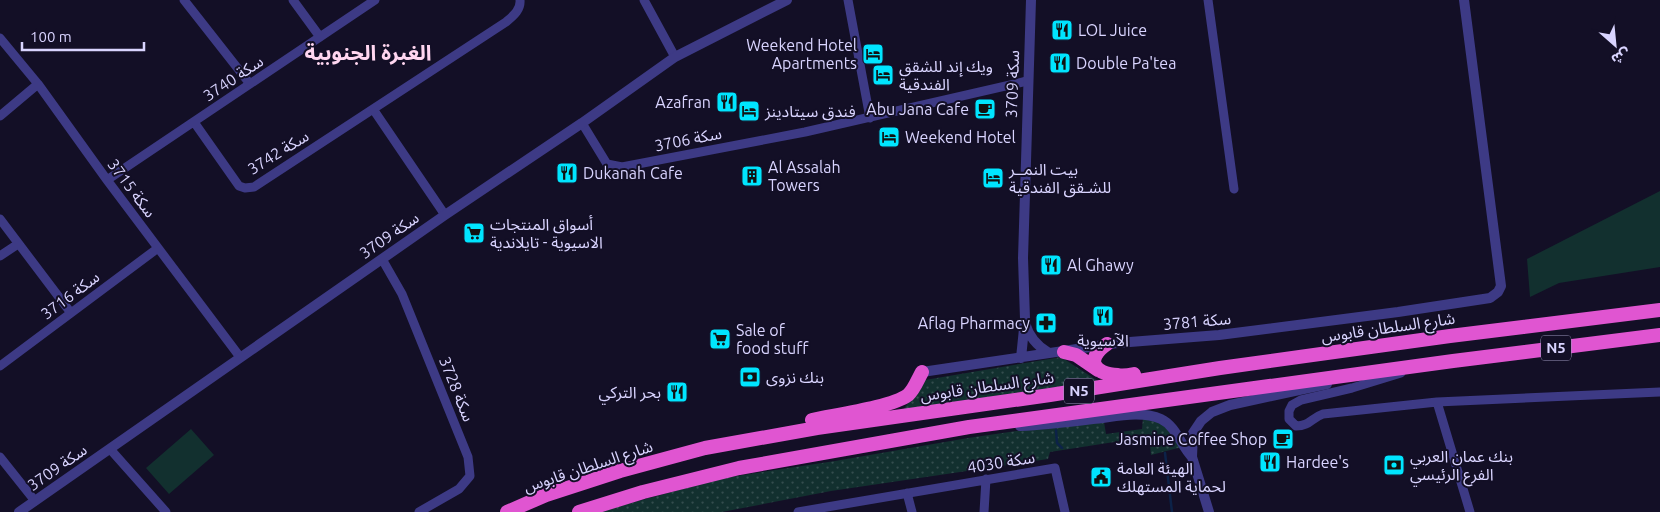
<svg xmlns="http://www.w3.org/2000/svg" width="1660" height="512" font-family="Ubuntu,'Noto Sans Arabic',sans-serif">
	<defs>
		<pattern id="grass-dots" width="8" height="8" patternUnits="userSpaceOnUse" patternTransform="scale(1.25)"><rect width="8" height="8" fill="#12302f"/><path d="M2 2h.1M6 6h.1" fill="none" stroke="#344d4e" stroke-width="1.8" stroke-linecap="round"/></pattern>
	</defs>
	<rect width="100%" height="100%" fill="#130f26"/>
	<path fill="url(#grass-dots)" d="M1061,357L1098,381L903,410L925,380Z
		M1143,418L1160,421L1182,447L1151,455L1150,445L1140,438L1050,452L1048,459L831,491L722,512H598L723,478L835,461L968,438L1043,427L1104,422L1106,434L1142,429Z"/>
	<path fill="#12302f" d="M1660,191V267L1559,283L1530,297L1527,259Z
		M191,429L214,455L169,494L146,468Z"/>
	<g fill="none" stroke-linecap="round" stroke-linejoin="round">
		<path stroke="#0c2248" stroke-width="2.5" d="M1056,430L1057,443L1062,448
			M1165,453L1172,512"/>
		<path stroke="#3d3a85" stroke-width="9" d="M184,0L250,84
			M293,0L320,37
			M644,0L675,57
			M848,0L870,118
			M1208,0L1234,189
			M0,38L38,84L107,180L240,357
			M373,109L445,215
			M0,116L38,84
			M194,122L239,186L245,188L254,187L506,22C513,16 521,10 520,0
			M582,123L607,164L622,167L805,132L1027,81
			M107,180L375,0
			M0,219L71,313
			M0,256L18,244
			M382,259L402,294L468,457L470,476L459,489L419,512
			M0,366L158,248
			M1401,373L1352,388L1301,400L1292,405L1289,411V419L1296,426C1310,426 1311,418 1323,414L1437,402L1660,392
			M1437,402L1470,512
			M110,449L166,512
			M0,457L35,501
			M907,493L912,512
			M798,512L1055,468L1065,512
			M984,512L986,479"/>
		<path stroke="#3d3a85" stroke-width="10" d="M1025,323C1029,337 1037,346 1049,353
			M1021,358L1025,319L1023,258L1031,0
			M922,372L1117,343L1219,335L1398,312L1490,298L1498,292L1501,286L1464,0
			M1020,426C1045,425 1069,422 1093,419C1114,417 1141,410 1161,419C1176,426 1181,446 1192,457
			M19,512L445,215L582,123L675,57L787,0
			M1209,512L1192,457L1193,433L1201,421L1212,412L1230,405L1327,384"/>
		<path stroke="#e055d1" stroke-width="14" d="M1107,344C1085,359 1093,374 1118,375C1123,376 1129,375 1134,374
			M1064,352L1076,355L1098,370
			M812,420C834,415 892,407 908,395C914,390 918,379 922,372
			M507,512L546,495L620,471L705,448L817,428L1050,395L1220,368L1450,336L1660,310
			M579,512L643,492L739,468L969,427L1453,361L1660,335"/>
	</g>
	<defs>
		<g id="restaurant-square" transform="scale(1.125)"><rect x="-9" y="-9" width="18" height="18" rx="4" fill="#00e5ff" stroke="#130f26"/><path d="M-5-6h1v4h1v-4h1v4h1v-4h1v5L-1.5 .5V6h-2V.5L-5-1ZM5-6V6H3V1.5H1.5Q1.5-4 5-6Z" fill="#111"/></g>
		<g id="hotel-square" transform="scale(1.125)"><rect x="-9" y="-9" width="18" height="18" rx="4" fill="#00e5ff" stroke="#130f26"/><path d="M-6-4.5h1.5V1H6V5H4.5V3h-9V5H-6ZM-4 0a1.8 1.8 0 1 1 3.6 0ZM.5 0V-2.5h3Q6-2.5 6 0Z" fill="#111"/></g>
		<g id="cafe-square" transform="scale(1.125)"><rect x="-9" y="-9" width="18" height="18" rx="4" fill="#00e5ff" stroke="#130f26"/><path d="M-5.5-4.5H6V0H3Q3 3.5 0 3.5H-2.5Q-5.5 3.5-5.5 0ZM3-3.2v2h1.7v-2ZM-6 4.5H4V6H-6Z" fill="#111"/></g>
		<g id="building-square" transform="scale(1.125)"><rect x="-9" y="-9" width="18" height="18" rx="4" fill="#00e5ff" stroke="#130f26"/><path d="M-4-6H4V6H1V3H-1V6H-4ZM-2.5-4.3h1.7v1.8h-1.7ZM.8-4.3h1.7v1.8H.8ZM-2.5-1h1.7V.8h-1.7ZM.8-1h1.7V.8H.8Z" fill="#111"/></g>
		<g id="supermarket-square" transform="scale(1.125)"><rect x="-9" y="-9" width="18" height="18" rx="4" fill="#00e5ff" stroke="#130f26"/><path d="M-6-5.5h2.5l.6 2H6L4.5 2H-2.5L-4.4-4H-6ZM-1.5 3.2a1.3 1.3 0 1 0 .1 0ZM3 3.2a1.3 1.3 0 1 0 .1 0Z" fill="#111"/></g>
		<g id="pharmacy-square" transform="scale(1.125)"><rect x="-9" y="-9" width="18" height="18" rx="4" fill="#00e5ff" stroke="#130f26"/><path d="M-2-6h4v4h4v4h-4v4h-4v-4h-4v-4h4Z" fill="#111"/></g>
		<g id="bank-square" transform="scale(1.125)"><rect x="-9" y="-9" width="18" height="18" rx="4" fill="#00e5ff" stroke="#130f26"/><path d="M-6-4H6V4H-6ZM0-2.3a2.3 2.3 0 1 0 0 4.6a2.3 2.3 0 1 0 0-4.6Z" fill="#111"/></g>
		<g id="civic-square" transform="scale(1.125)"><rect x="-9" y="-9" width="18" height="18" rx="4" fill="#00e5ff" stroke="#130f26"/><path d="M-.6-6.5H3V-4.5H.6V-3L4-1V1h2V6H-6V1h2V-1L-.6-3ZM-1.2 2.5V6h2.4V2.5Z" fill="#111"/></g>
	</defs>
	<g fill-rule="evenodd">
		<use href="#restaurant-square" x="1062" y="30"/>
		<use href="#hotel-square" x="873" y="54"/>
		<use href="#restaurant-square" x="1060" y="63"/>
		<use href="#hotel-square" x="883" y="75"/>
		<use href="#restaurant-square" x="727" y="102"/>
		<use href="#cafe-square" x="985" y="109"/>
		<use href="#hotel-square" x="749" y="111"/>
		<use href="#hotel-square" x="889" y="137"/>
		<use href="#restaurant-square" x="567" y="173"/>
		<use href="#building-square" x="752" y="176"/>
		<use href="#hotel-square" x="993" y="178"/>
		<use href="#supermarket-square" x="474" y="233"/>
		<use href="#restaurant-square" x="1051" y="265"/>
		<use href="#restaurant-square" x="1103" y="316"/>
		<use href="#pharmacy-square" x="1046" y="323"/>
		<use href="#supermarket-square" x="720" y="339"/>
		<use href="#bank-square" x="750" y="377"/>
		<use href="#restaurant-square" x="677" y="392"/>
		<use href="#cafe-square" x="1283" y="439"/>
		<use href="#restaurant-square" x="1270" y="462"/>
		<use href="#bank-square" x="1394" y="465"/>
		<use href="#civic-square" x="1101" y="477"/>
	</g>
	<g text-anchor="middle" stroke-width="4" stroke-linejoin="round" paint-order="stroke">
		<g fill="#130f26" stroke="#9e99be" stroke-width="1">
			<rect x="1541" y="335.5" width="30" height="25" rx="4"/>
			<rect x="1064" y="378.5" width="30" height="25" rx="4"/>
		</g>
		<g font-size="15" font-weight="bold" fill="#d9d4ff">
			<text x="1556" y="353">N5</text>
			<text x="1079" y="396">N5</text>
		</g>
		<g font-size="16" fill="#d9d4ff" stroke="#130f26" text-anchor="start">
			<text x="1078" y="36">LOL Juice</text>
			<text x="857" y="51" text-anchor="end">Weekend Hotel<tspan x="857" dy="18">Apartments</tspan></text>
			<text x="1076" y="69">Double Pa'tea</text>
			<text x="899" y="72">ويك إند للشقق<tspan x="899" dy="18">الفندقية</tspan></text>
			<text x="711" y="108" text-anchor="end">Azafran</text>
			<text x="969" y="115" text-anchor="end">Abu Jana Cafe</text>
			<text x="765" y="117">فندق سيتادينز</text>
			<text x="905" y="143">Weekend Hotel</text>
			<text x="768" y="173">Al Assalah<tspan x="768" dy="18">Towers</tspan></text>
			<text x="1009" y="175">بيت النمــر<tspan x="1009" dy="18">للشـقق الفندقية</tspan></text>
			<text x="583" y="179">Dukanah Cafe</text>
			<text x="490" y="230">أسواق المنتجات<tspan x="490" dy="18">الاسيوية - تايلاندية</tspan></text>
			<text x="1067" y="271">Al Ghawy</text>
			<text x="1030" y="329" text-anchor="end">Aflag Pharmacy</text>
			<text x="736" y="336">Sale of<tspan x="736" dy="18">food stuff</tspan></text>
			<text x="1103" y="346" text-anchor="middle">الآسيوية</text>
			<text x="766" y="383">بنك نزوى</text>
			<text x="661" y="398" text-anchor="end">بحر التركي</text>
			<text x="1267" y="445" text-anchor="end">Jasmine Coffee Shop</text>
			<text x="1410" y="462">بنك عمان العربي<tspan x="1410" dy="18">الفرع الرئيسي</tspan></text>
			<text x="1286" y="468">Hardee's</text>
			<text x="1117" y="474">الهيئة العامة<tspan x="1117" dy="18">لحماية المستهلك</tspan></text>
		</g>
		<g font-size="16" fill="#d9d4ff" stroke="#130f26">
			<text transform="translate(233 78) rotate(-34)" y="6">سكة 3740</text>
			<text transform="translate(1012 84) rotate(-88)" y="6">سكة 3709</text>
			<text transform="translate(688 139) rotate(-11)" y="6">سكة 3706</text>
			<text transform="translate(278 152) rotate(-32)" y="6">سكة 3742</text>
			<text transform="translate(132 188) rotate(53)" y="6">سكة 3715</text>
			<text transform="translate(389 235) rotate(-35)" y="6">سكة 3709</text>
			<text transform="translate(70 295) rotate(-37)" y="6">سكة 3716</text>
			<text transform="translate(1197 321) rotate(-5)" y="6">سكة 3781</text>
			<text transform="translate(1388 327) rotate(-8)" y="6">شارع السلطان قابوس</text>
			<text transform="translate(987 386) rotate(-8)" y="6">شارع السلطان قابوس</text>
			<text transform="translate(457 389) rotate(68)" y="6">سكة 3728</text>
			<text transform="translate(1001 462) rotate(-9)" y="6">سكة 4030</text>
			<text transform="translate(588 466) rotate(-18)" y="6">شارع السلطان قابوس</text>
			<text transform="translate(57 467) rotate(-35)" y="6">سكة 3709</text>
		</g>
		<g font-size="21" font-weight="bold" fill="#ffd6f0" stroke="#130f26">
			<text x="368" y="60">الغبرة الجنوبية</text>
		</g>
	</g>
	<g transform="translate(1615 45) rotate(153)" stroke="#130f26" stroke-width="4" paint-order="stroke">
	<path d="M0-4L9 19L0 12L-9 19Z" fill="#d9d4ff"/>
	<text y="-8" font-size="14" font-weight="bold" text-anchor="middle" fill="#d9d4ff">ش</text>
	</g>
	<path d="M22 42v8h122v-8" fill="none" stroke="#d9d4ff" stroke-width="2.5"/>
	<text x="30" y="42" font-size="15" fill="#d9d4ff" stroke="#130f26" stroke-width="4" paint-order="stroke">100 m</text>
</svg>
